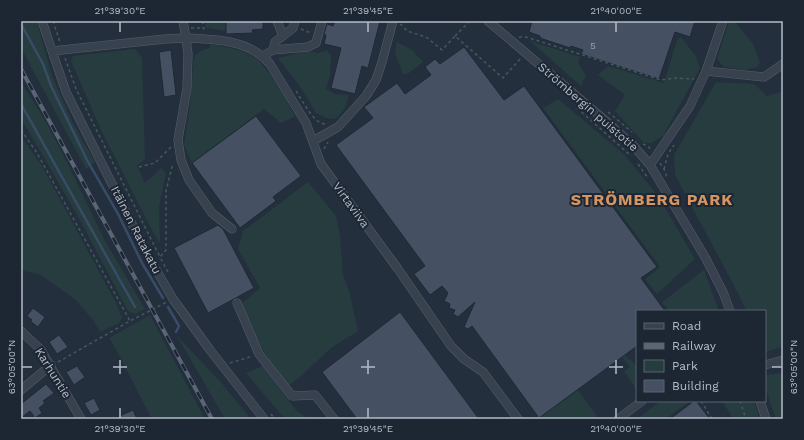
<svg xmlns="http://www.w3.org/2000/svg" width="804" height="440" font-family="'Work Sans',sans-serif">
	<rect width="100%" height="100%" fill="#242f3e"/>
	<path fill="#263c3f" d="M21,21L37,22L52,76L73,123L95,162L86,169L21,48Z
		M206,21H226V31L207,28L205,27Z
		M729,21H734L753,44L760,62L757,67L744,70L724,67L717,59Z
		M681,37L695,55L700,68L663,136L651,143H644L615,111L625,95L598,75L608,66L664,83L677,40Z
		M530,41L580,57L578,63L586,75L581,86Z
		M397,42L412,50L423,62L409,73L403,74L395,53Z
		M210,44C225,47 244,49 257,59C271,72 286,99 295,116L281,123L264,109L192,163L184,145L190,105L194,58C197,52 203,49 210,48Z
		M135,49L142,58L145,159L137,166L145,183L161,168L166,173L159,207L160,243L154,234L101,130L71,61L73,56Z
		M327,50L331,56L330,76L326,89L335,94L349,95L344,110L336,118L329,119L316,113L299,85L278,58L307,51L319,53Z
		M21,82L46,122L67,162L104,239L145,309L135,314L128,311L82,224L31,135L21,120Z
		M716,82L754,84L767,96L781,92L783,94V347L765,352V311H746L740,297L675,175L674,155Z
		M558,99L625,155L658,196L695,259L657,294L645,279L660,267L543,108Z
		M21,136L42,166L116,303L122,317L119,323L100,332L93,320L76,300L41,275L21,270Z
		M308,182L336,216L340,236L343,275L350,294L358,331L331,348L301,376L288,386L263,350L241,304L260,288L238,249L243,231Z
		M704,270L719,311H669L662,302Z
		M150,315L205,419H152L112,342L109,338Z
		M177,336L220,381L251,419H225Z
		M625,355L629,360L630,359L637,367V390L624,371L630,367L622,357Z
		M263,366L296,410L308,419H285L246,373Z
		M782,373L783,419H776C773,409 761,384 767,375Z
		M578,390L599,419H540L539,418Z
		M661,401H690L666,419H637Z
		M722,401H754L760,419H729L732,417Z"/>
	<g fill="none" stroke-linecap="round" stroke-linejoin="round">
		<path stroke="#394c67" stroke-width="2.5" d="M21,24L43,64L51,86L87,160L118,214L142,263L163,298
			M21,104L135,307
			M168,307L179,326L176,332"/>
	</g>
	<path fill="#455162" stroke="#1f2835" d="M226,21H263V29L252,30L253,33L226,34Z
		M335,21H380L368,68L362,66L355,94L331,88L341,48L324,44L326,35L324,34L327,24L333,26Z
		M532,21H695L690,37L675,32L659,79L581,54L583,50L571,46L570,48L540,38V36L529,32Z
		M464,47L504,100L524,86L657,267L641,278L665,311H637V346L539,418L472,326L468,329L464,327L475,302L458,317L453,314L455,310L449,308L450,304L444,301L448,293L442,286L430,295L414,274L425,266L336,145L373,118L364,107L397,83L405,94L431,75L425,67L435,59L440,64Z
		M171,50L176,95L164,97L159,52Z
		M256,116L301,176L273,197L276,201L240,228L192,163Z
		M218,225L223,229L254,288L208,313L174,248Z
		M33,308L45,317L38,327L30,321L32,320L27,316Z
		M400,312L479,419H357L322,372Z
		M59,335L68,347L57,354L49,342Z
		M77,366L85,377L74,385L66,372Z
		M46,384L54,393L43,401L45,403L39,408L42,413L35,418L30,411L21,418V404Z
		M94,398L100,410L91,415L84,403Z
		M694,401H696L710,419H670Z
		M133,410L137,419H113Z"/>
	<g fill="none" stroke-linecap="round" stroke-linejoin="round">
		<g stroke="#565f6c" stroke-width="9">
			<path id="minor" d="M42,21L66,92L148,256L173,299L210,350L264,419
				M183,21L186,38C215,39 250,40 270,64L306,123L321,164L398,269L451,346L464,359L483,372L518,419
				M277,21L283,36
				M488,21L614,128L632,144L650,165L705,257L723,292L730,311
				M273,50L275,42L293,28L295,21
				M52,51L165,39L186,38L188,54L187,88L178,140L181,160L189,180L212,213L232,229
				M263,56L273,50L308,47L316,43L322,21
				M706,71L764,77L783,64
				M313,141L338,127L366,96L376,80L382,62L393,21
				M650,165L690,106L706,71L723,21
				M237,303L259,354L292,396L315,395L334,419
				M21,331L41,350L81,419
				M765,365L783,360
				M21,390L51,365
				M760,401L766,419
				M618,419L642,401"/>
		</g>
		<path stroke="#44595c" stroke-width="1.5" stroke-dasharray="3 3" stroke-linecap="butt" d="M53,21L60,42
			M203,21V28L207,31
			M400,24L403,26L407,31L426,37L442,50L455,36L503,78L520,59
			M191,28H203
			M301,29L311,33
			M455,36L470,21
			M519,37H526L661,80L675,78L694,79
			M65,58L76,89L160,257
			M296,91C303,101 313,123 325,124
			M577,108L631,156
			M608,112L632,132
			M21,130L37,153L130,321
			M643,144L648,146L651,150
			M324,149L328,142
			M660,163L664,169L667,177
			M638,164L648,178
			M139,167L155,163L171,147
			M664,169L668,154L674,145
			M168,272L160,257L166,250V191L173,163
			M58,362L130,321L167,302
			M230,363L253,356
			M701,401L712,419
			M740,401L746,419
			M271,414L275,419"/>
		<use href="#minor" stroke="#38414e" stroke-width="8"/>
		<g stroke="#5a6575" stroke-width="4">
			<path id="rail" d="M21,69L212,419"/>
		</g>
		<use href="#rail" stroke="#1d2633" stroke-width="2.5" stroke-dasharray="8" stroke-linecap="butt"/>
	</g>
	<path fill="none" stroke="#b4bcc9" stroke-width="1.5" d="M120,22V32M368,22V32M616,22V32M120,360V374M368,360V374M616,360V374M22,367H32M113,367H127M361,367H375M609,367H623M772,367H782M120,408V418M368,408V418M616,408V418"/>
	<g text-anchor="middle" stroke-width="4" stroke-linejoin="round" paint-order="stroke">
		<g font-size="10" fill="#98a1af">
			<text x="593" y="49">5</text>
		</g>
		<g font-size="12" fill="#b4bcc9" stroke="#1d2633">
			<text transform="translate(588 107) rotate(41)" y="4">Strömbergin puistotie</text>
			<text transform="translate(351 205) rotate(54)" y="4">Virtaviiva</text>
			<text transform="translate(136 230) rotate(63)" y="4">Itäinen Ratakatu</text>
			<text transform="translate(53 373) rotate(58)" y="4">Karhuntie</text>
		</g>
		<g font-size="16" font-weight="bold" letter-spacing="1" fill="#d59563" stroke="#1d2633">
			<text x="652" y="205">STRÖMBERG PARK</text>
		</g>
	</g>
	<rect width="804" height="440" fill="none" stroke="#1d2633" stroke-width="44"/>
	<rect x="636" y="310" width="130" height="92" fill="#1d2633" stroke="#59626f"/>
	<rect x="644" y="323" width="20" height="6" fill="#38414e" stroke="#59626f"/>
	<text x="672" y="330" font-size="12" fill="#b4bcc9">Road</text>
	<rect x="644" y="343" width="20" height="6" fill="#5a6575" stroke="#59626f"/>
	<text x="672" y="350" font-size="12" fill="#b4bcc9">Railway</text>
	<rect x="644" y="360" width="20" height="12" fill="#263c3f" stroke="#59626f"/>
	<text x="672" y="370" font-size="12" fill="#b4bcc9">Park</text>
	<rect x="644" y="380" width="20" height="12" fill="#455162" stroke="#59626f"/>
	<text x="672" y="390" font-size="12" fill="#b4bcc9">Building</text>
	<rect x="22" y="22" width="760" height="396" fill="none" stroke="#b4bcc9" stroke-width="1.5"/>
	<g font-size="10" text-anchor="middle" fill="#b4bcc9">
		<text x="120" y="14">21°39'30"E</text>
		<text x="368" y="14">21°39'45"E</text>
		<text x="616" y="14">21°40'00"E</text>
		<text transform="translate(11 367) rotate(-90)" y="4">63°05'00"N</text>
		<text transform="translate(793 367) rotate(-90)" y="4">63°05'00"N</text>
		<text x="120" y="432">21°39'30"E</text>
		<text x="368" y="432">21°39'45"E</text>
		<text x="616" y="432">21°40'00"E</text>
	</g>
</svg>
